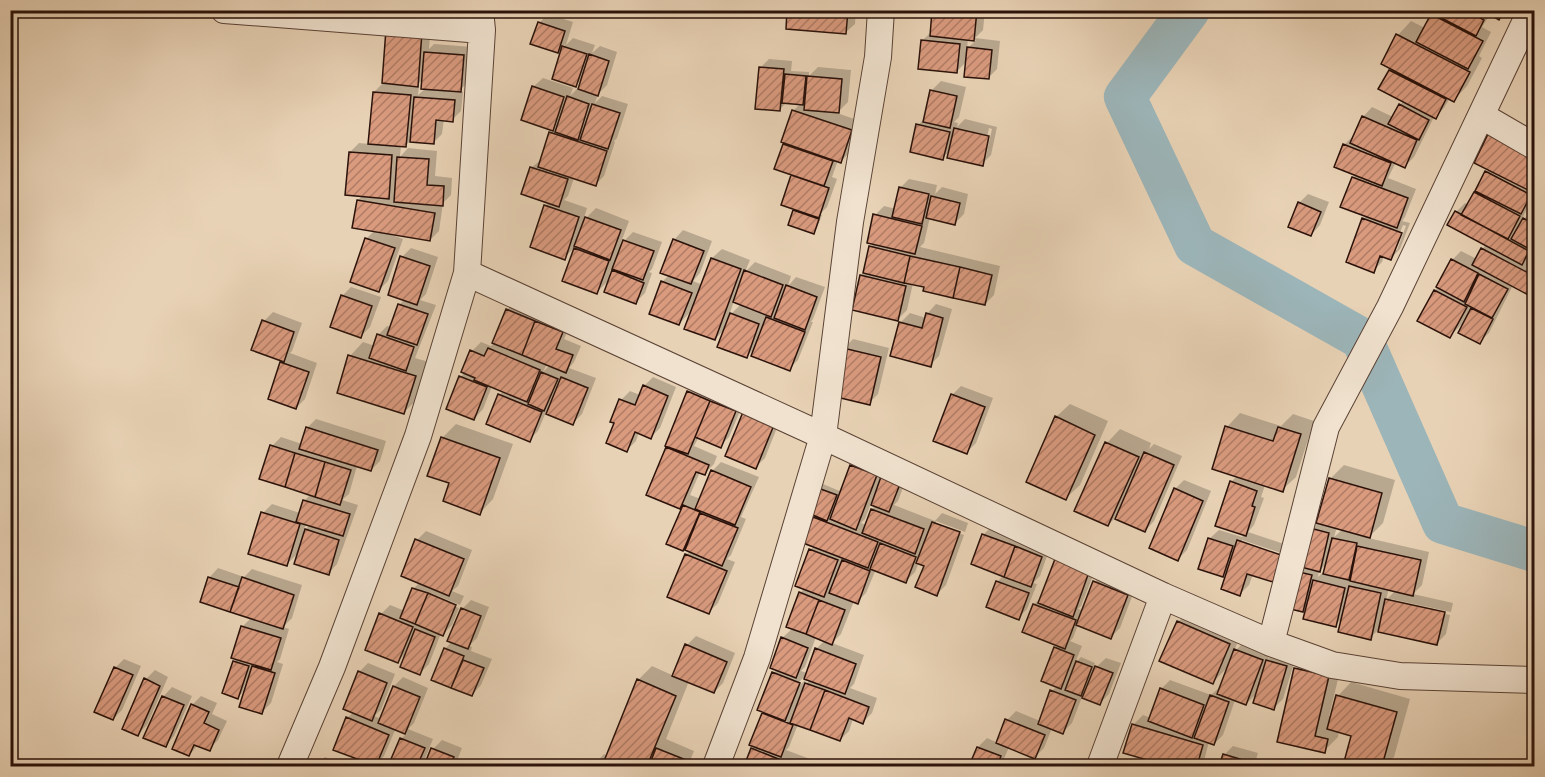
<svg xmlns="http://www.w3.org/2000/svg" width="1545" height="777" font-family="Cardo,serif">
	<defs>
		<pattern id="building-hatch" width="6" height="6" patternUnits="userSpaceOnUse" patternTransform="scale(1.5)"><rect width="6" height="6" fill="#d99a7e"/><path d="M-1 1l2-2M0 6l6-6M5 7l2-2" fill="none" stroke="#b07c65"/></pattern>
	</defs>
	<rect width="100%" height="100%" fill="#e8d2b5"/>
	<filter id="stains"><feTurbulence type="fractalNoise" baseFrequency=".00333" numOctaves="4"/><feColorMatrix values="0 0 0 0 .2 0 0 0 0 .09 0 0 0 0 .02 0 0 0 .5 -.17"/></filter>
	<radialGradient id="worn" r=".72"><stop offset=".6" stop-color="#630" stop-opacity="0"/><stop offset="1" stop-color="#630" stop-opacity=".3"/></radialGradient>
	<path fill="#0003" fill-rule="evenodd" d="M379,10H438L434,15Z
		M789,10H856L855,24L845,33Z
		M934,10H985L983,30L975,38L1000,41L997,69L988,78L967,61L956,72L923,40L932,31ZM968,39L976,40L967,49Z
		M1435,10H1506L1499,18L1491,13L1482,27L1491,32L1479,56L1482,58L1467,86L1454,100L1450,98L1444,108L1435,117H1434L1414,157L1405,166L1396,162L1388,178L1416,189L1405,217L1402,221L1410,223L1400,249L1391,258L1384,256L1382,262L1373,271L1348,261L1364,218L1367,215L1353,178L1356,174L1344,145L1353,136L1363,117L1372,107L1393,117L1403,101L1390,70L1392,68L1383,63L1398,35L1411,21L1425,28ZM1403,225L1406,226L1397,250H1393Z
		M548,14L573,22L566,45L573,38L595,45L592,53L600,46L617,52L607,85L598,94L595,103L602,96L628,104L617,138L614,141L615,142L604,176L595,185L574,178L568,196L564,200L587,208L583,221L596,208L629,221L620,245L633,232L662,242L652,269L649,272L652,273L645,293L636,302L610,279L597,292L564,280L576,246L564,258L545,206L549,202L523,193L532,167L542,159L551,133L554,130L523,119L533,87L543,78L573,88L570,96L578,88L579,89L583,78L576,85L554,78L565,44L558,51L539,23ZM612,267L616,268L609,275Z
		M431,23L429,49L434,44L472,47L469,81L459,91L463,92L461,111L452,120L444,119L442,134L433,143L410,141L406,145H401L400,157L408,148L437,151L435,176L452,178L451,195L443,203L439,231L430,240L390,233L389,234L403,239L388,281L379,290L366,239L375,230L358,200L363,195L350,152L359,143L370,144L374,92L383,83L388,30ZM423,79L426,88L418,95L419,86H416Z
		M769,59L792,61L791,71L809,72V76L818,67L851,70L848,102L837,113L860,121L850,152L841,161L838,160L832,177L837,179L827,207L820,214L822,215L817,228L813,232L795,211L797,209L783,204L793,174L776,168L794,110L801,103L787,102L779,110L760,68Z
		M941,81L966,87L959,117L954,122L958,123L957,127L965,119L997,127L991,155L982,164L951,150L942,158L918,125L925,118L932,90ZM989,128L992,129L986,156H983Z
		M1534,156V194L1520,223L1528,215L1534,218V248L1527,258L1534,262V296L1513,285L1489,333L1479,342L1464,322L1450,336L1419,320L1452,260L1461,251L1477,259L1486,244L1456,212L1465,203L1468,205L1489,169Z
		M909,179L937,185L935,194L942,187L968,194L964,214L955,223L930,217L924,243L920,247L1000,266L994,295L985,304L913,283L907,310L898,319L861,275L865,272L870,247L874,243L875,215L884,206L896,209L900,188Z
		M1308,194L1329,202L1320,225L1311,235L1299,203Z
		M683,230L712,241L700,273L693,281L703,285L712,258L722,249L750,260L745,272L755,262L791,276L788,286L796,277L825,287L813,319L811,322H813L798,360L789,369L756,347L746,357L726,328L715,339L693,309L679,324L662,282L669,275L674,240ZM734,301L741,304L729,316Z
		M411,248L438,257L426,294L420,300L436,305L415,358L429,362L418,399L404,412L350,356L363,342L375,346L378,335L387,326L391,327L399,305L405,299L402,257Z
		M351,287L381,297L370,327L361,336L342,296Z
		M516,301L571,323L564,339L581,346L574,362L569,368L596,378L582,414L573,423L546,412L538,431L529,440L499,395L504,391L492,386L483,409L474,419L448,408L461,377L465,372L472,351L481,342L491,346L493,344L507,310ZM547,364L550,365L543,372Z
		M936,304L952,309L939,356L930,365L892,355L901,322L910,313L926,318L927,314Z
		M273,312L302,323L292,351L290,353L317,363L305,399L296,408L281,363L284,360L264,321Z
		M853,339L889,348L878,394L869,403L844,348Z
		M653,377L676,387L660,428L651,437L639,432L636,441L627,450L616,422L621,400L630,391L640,395L644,386Z
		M698,383L744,402L729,437L720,446L699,437L694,446L717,456L714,464L704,474L700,472L690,495L701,499L712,471L721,462L759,477L741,517L746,519L731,555L727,559L735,562L718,603L709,612L686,555L690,551V543L683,550L682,509L648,494L670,446L689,392Z
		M961,386L993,398L976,443L967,452L952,395Z
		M1070,404L1108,421L1080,485L1066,498L1056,417Z
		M745,413L782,415L765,458L756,467Z
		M1240,413L1281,426L1293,414L1314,421L1296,477L1282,490L1265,485L1261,497L1264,498L1254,525L1248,532L1290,546L1287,555L1242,540V543L1281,571L1272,580L1253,574L1249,585L1240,594L1229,569L1222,576L1209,539L1219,530L1242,537L1245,534L1231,482L1237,476L1227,427Z
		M316,419L386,441L380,461L371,470L357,466L349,494L342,500L358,505L337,564L328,574L299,552L287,564L263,513L272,504L300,513L304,501L311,494L272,446L281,437L302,444L307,428ZM306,523L311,524L303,532Z
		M456,424L513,444L493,499L480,513L451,482L429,475L443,437Z
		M1120,429L1151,443L1149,449L1154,444L1182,456L1154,521L1145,531L1115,518L1108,525L1076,511L1107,443Z
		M861,457L910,469L898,501L894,505L935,521L942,513L968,523L965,532L936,521V525L964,535L946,585L937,594L926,565L919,562L915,572L906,581L876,569L866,593L857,602L854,601L841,634L832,643L864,655L854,684L850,688L877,698L872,713L863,722L853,719L849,731L840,740L798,724L789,747L786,750L818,762L816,766H745L752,749L755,746L763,714L766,711L774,673L777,669L782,638L793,628L800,593L805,588L797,585L811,549L814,546L815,518L817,516L819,489L823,484L842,492L852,466ZM871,503L876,505L872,509L866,525L861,523L865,519ZM816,637L825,640L816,649L807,673L801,671L805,667ZM803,678L810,680L803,687L806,679L796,689L794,687Z
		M1344,465L1395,480L1383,523L1368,538L1429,552L1422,585L1413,594L1453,603L1451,612L1391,599V602L1450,615L1446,634L1437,643L1378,630L1370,638L1343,618L1335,625L1308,604L1303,610L1288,606L1311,529L1318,522L1330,479ZM1337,527L1343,529L1334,537ZM1328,563L1325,573L1323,572L1318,577L1319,571ZM1389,588L1396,590L1386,600Z
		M1184,480L1211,491L1187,550L1178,559L1175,489Z
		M993,525L1050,547L1040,576L1033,583L1037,584L1027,609L1018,618L997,582L1004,575L973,563L984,534Z
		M426,531L472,550L458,586L452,591L464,596L460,605L431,593V597L459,608L452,625L443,634L441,633L429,664L420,673L408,651L398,661L381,614L390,605L405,611L414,588L419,583L417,540Z
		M1098,563L1081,606L1078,609L1082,610L1095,582L1104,573L1136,586L1120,628L1111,637L1078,625L1073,638L1070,641L1082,646L1075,663L1081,657L1095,663L1093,670L1106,658L1121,663L1109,694L1100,703L1082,697L1072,723L1063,732L1052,728L1044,748L1035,757L1009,747L1001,766H970L978,747L987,738L998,743L1007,720L1016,711L1040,721L1052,691L1057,686L1055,648L1059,645L1034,604L1042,597Z
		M218,568L244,577L252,569L302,585L292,618L283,627L289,629L280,659L277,662L283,664L271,703L262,712L248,682H246L242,693L238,697L234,662L237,658L242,627L252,617L209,578Z
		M471,600L489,607L477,638L469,646L472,647L471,651L492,659L481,685L472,695L433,679L445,649L452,641L462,609Z
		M1192,608L1243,630L1233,653L1245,641L1271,651L1268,659L1276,651L1296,657L1283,699L1274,708L1258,692L1246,704L1235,700L1223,735L1214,744L1209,742L1203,764L1200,766H1153L1158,762L1125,752L1134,724L1143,715L1151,718L1161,689L1170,680L1211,695L1220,687L1230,665L1212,683L1178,622Z
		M696,636L735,653L723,683L714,692L689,681L666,739L694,751L688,766H593L604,754L608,756L638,680L652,666L674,676L687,645Z
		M1309,655L1342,663L1329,716L1332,717L1338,696L1351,682L1410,699L1394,757L1384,766H1367L1346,760L1353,735L1339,731L1338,737L1324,751L1279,741L1296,668Z
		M124,659L141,666L122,710L113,719L115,668Z
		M368,663L395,674L381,710L374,716L381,719L394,686L403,677L428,688L414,723L408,729L433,739L422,766H390L401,739L407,733L396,728L384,756L375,766L347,718L354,712L359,672Z
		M155,670L168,677L147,725L138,734L146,679Z
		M172,687L192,696L174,736L165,746L163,697Z
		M201,696L217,703L212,714L227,721L218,740L209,749L198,745L189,755L192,705Z
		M442,740L462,748L455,766H425L433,749Z
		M1233,746L1258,753L1254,766H1221L1224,755Z
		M325,757L346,766H316Z
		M1013,759L1033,766H1005Z"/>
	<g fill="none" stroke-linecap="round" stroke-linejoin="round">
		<path stroke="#9cb5b9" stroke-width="42" d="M1189,10L1125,97L1195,245L1362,339L1443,523L1534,551"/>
	</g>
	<path fill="url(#building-hatch)" stroke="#2a120a" stroke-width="1.5" d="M787,10H848L846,34L786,29Z
		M932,10H977L974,41L930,36Z
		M1434,10H1466L1484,20L1476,36L1432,13Z
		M1482,10H1504L1499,20Z
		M1431,14L1483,41L1468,69L1416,42Z
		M538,22L565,31L558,53L530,44Z
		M386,29L422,32L418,87L382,83Z
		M1396,34L1470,72L1454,102L1381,64Z
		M921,40L960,44L957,73L918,69Z
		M562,46L587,54L576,87L552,79Z
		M967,47L992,50L989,79L964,77Z
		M424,52L464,55L461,92L421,89Z
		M589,54L609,61L598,96L578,89Z
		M759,67L784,69L780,111L755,109Z
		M1389,70L1446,99L1436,119L1378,89Z
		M785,74L806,76L803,105L782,103Z
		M807,76L842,79L839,113L804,110Z
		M532,86L564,97L553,131L521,120Z
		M930,90L957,96L950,128L923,122Z
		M373,92L411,95L406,147L368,144Z
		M567,96L589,104L578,140L555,132Z
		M414,97L455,100L453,122L436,120L434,144L410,142Z
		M592,104L620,113L608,149L580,140Z
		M1399,104L1429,120L1419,140L1388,124Z
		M792,110L852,130L841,163L781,142Z
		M1362,116L1417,140L1405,168L1350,143Z
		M916,124L950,132L943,160L910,152Z
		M954,128L989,136L983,166L947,158Z
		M549,132L607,151L596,186L538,167Z
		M1489,132L1534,154V181L1530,191L1474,163Z
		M783,144L833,161L824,186L774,169Z
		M1343,144L1391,163L1382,186L1334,167Z
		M349,152L392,155L389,199L345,195Z
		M397,157L429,159L427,185L444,186L443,206L394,202Z
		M530,167L568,179L559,207L521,194Z
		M1485,171L1531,195L1521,214L1475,191Z
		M791,175L829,188L819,218L781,205Z
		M1352,177L1408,198L1397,228L1340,207Z
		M899,187L929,194L922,224L892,217Z
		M1474,192L1520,216L1508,239L1461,215Z
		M931,196L960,203L955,225L926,218Z
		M357,200L435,213L430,241L352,228Z
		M1298,202L1321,212L1311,236L1288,227Z
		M544,205L579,217L565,260L530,247Z
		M793,210L819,219L814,234L788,225Z
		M1455,211L1529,251L1522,265L1447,225Z
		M873,214L922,226L915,254L867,243Z
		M585,217L621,230L610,260L574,246Z
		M1362,218L1402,233L1391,260L1380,256L1374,273L1346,262Z
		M1523,218L1534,224L1533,251L1511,239Z
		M365,238L395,248L379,292L350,282Z
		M673,239L704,251L691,284L660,273Z
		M623,240L654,251L643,280L612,269Z
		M869,246L910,256L904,283L863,273Z
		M574,248L609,261L597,294L562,281Z
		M1481,248L1534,276V298L1472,265Z
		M400,256L430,266L417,305L388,295Z
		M910,256L960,267L953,298L923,291L924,287L904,283Z
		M711,258L741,269L715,340L684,329Z
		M1451,259L1478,273L1464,302L1436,287Z
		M960,267L992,275L985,305L953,298Z
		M612,270L644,283L636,304L604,292Z
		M744,270L783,285L771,317L733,302Z
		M1479,274L1508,289L1492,318L1465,304Z
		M860,275L906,286L898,321L852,310Z
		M661,281L692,293L679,325L649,314Z
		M786,285L817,297L805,330L774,318Z
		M1434,290L1467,307L1450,338L1417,321Z
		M341,295L372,306L361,338L330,327Z
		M398,304L428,314L417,345L387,335Z
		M1471,308L1493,319L1480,344L1458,333Z
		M506,309L535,321L522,355L492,343Z
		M730,313L759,324L747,358L717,347Z
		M926,313L943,318L931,367L890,356L899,322L922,328Z
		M766,317L805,332L790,371L751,356Z
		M262,320L294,332L284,362L251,350Z
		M535,321L563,332L556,349L573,355L566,373L522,355Z
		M377,334L414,347L406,371L369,358Z
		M488,348L540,370L527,402L474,380L475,378L461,372L470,350L484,356Z
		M843,348L881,357L870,405L832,396Z
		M348,355L416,376L404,414L337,393Z
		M280,362L309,372L296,409L268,399Z
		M541,372L558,379L544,411L528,404Z
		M459,376L487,387L474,420L446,409Z
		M561,377L588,388L573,425L546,414Z
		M643,385L668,396L651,439L635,432L627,452L606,443L614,423L610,422L619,399L635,405Z
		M687,391L710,401L688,454L665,446Z
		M498,394L542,412L530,442L486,424Z
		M951,394L985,407L967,454L933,441Z
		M710,401L736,411L721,448L695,437Z
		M743,412L774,425L756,469L725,456Z
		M1055,416L1095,435L1066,500L1026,482Z
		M1225,426L1273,441L1278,427L1301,434L1283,492L1212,469Z
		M306,427L378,450L371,471L299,449Z
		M441,437L500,458L480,515L443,501L449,483L427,476Z
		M1105,442L1139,457L1108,526L1074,511Z
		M270,445L295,453L285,487L259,479Z
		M666,447L709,465L705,475L696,472L680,509L646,495Z
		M1144,452L1174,465L1145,532L1115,519Z
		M295,453L325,462L315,497L285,487Z
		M325,462L351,470L340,505L315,497Z
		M850,465L877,475L856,530L830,519Z
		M711,470L751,487L735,525L695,509Z
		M883,471L902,479L889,512L871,505Z
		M1329,478L1382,493L1370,538L1316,523Z
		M1230,481L1257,491L1252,506L1255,507L1246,536L1215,526Z
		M818,488L837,495L827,521L808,513Z
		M1174,488L1203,501L1178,561L1149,548Z
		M303,500L350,514L343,536L296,522Z
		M683,505L700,512L683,551L666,544Z
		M871,509L924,529L915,554L862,533Z
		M261,512L300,524L287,566L248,554Z
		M700,513L738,528L722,566L685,550Z
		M813,517L878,542L868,568L803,543Z
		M932,522L960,532L937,596L915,587L924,566L916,563Z
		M1310,528L1329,533L1320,572L1301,567Z
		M305,529L339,540L329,575L294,564Z
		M982,534L1015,546L1004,577L971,564Z
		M1208,538L1233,546L1223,577L1198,569Z
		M1332,538L1357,543L1349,580L1323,574Z
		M415,539L464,559L449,596L401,576Z
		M1237,540L1281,555L1273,582L1247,574L1240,596L1221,589Z
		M880,543L916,557L906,583L870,569Z
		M1015,546L1042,557L1031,587L1004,577Z
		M1357,546L1421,560L1413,596L1350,581Z
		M809,549L838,560L824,597L795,586Z
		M685,554L727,571L709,614L667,597Z
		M1055,559L1089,572L1073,617L1038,603Z
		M842,560L870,571L858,604L829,593Z
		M1295,571L1312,575L1303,612L1286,608Z
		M208,577L239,587L230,612L200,602Z
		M242,577L294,595L283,629L230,612Z
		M1313,580L1345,588L1336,627L1303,619Z
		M996,581L1029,593L1019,620L986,607Z
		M1093,581L1128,595L1111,639L1076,625Z
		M1349,586L1381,593L1371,640L1338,632Z
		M412,588L428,593L415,624L400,618Z
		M799,592L819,600L806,634L786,627Z
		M428,593L456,605L443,636L415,624Z
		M1385,599L1445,612L1437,645L1378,632Z
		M819,600L845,610L832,645L806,634Z
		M1033,604L1076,620L1065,649L1022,632Z
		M461,608L481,616L468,649L447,641Z
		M379,613L413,627L398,663L365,650Z
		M1177,621L1230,644L1213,684L1159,661Z
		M241,626L281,638L271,670L231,658Z
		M415,629L435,637L420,675L400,667Z
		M781,637L808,648L796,678L770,668Z
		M685,644L727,662L714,693L672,676Z
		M1054,647L1074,655L1061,689L1041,681Z
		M444,648L464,656L451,688L431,680Z
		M815,648L856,664L845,694L804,679Z
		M1234,649L1263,660L1246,705L1217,694Z
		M463,660L484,668L472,696L451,688Z
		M1266,660L1287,666L1274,710L1253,703Z
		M233,661L249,666L238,699L222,693Z
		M1076,661L1092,667L1081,696L1065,690Z
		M252,666L275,673L262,714L239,707Z
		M1095,666L1113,673L1100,705L1082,698Z
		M114,667L133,675L113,720L94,712Z
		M1294,668L1329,676L1315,736L1328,739L1325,753L1277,742Z
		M358,671L387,683L372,721L343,709Z
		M772,672L800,683L785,721L757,710Z
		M144,678L160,686L138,736L122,729Z
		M637,679L676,696L647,766H618L604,761Z
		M805,683L825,690L810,730L790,723Z
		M393,686L420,697L405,734L378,723Z
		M1160,688L1204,705L1192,738L1148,721Z
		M825,690L869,707L863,724L849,718L840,741L810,730Z
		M1050,690L1076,700L1063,734L1038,724Z
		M1210,695L1229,702L1214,745L1194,738Z
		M1336,695L1397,712L1382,766H1361L1344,762L1351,736L1327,729Z
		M162,696L184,705L166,747L143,738Z
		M191,704L209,712L204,723L219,730L210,751L194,745L189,756L172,749Z
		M762,713L793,725L781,757L749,745Z
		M346,717L389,735L376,766L333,750Z
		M1005,719L1045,735L1035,759L996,743Z
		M1132,724L1203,745L1197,766H1168L1123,753Z
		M400,738L425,748L417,766H388Z
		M977,747L1001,756L997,766H969Z
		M431,748L454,757L450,766H424Z
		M656,748L686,760L684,766H649Z
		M751,748L781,760L779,766H744Z
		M1223,754L1250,762L1249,766H1219Z
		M781,760L798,766H779Z"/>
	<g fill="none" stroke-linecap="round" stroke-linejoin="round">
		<g stroke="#5a4235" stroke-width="28">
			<path id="minor" d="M224,10L482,30
				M1482,116L1534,146
				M467,273L482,30L480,10
				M1271,643L1326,427L1390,307L1531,10
				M290,766L332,667L418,436L467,273L823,436L1163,596L1271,643L1332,665L1400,676L1534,680
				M716,766L757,658L823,436L850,222L878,57L881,10
				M1100,766L1163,596"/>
		</g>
		<use href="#minor" stroke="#f0e2cf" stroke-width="26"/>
	</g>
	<rect width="1545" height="777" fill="none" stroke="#e8d2b5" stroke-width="36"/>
	<rect x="12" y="12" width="1521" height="753" fill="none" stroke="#2a120a" stroke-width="3"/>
	<rect x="18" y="18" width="1509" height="741" fill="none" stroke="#2a120a" stroke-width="1.5"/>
	<rect width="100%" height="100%" filter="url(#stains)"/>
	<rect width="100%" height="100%" fill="url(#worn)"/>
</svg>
